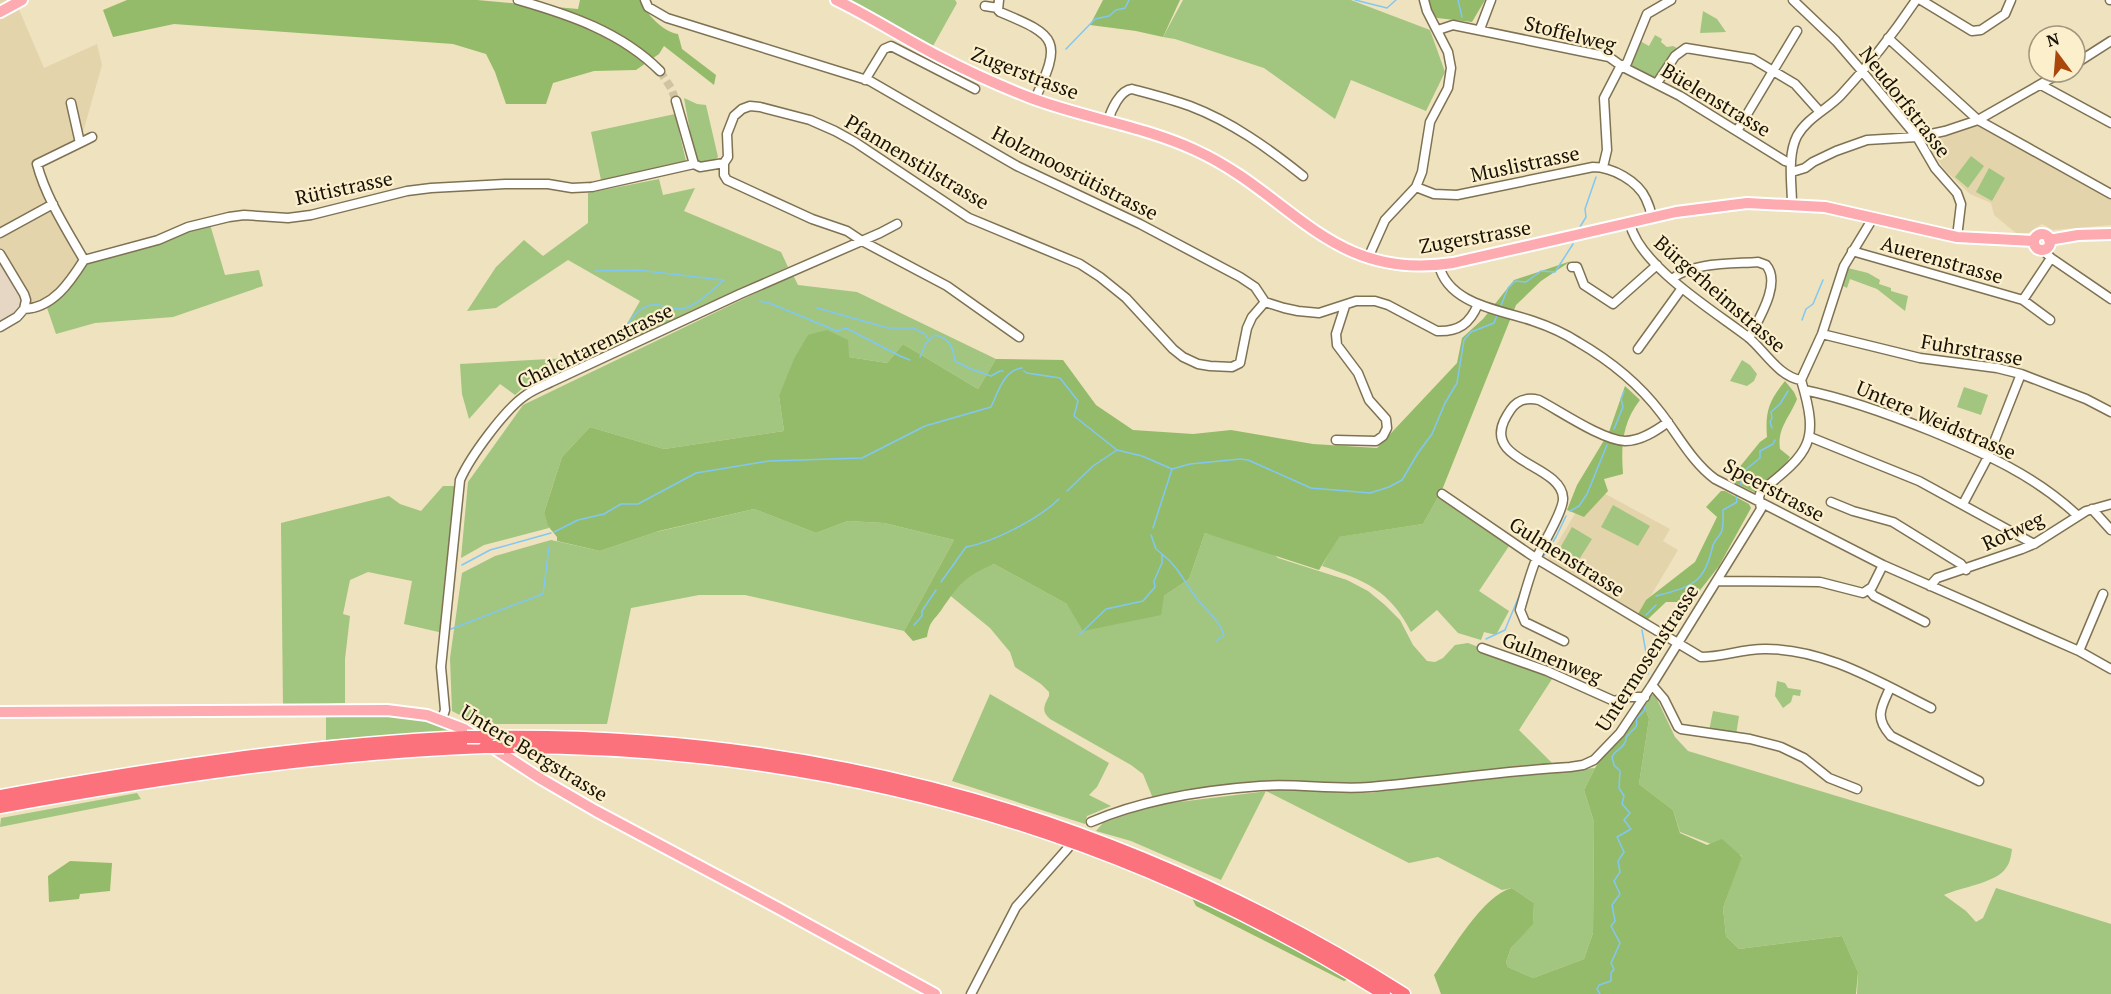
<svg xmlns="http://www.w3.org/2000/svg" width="2111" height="994" font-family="'PT Serif',serif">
	<rect width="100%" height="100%" fill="#efe2bf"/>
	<path fill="#e6d6c4" d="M0,254L26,305L0,327Z"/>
	<path fill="#e4d4ac" d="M0,0H15L44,68L97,44L102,65L80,143L37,164L84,260L48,300L26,305L0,254Z
		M1976,124L2111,200V225L2053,230L2042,224L2028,233H2016L1994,215L1991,203L1970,194L1945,170L1927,144Z
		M1600,491L1670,529L1663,541L1678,550L1640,614L1546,562L1576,512Z"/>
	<path fill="#a2c57f" d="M850,0H955L957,3L933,46Z
		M1183,0H1351L1430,30L1445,72L1426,111L1351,80L1335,119L1264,68L1175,39L1163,37Z
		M1703,11L1717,19L1726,32L1700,33Z
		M1655,35L1662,39L1661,42L1667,47L1673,46L1677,48L1656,78L1630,67V64L1640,41L1649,46Z
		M684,98L697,104L706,105L718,157L710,164L699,163L695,159Z
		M675,114L686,161L601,180L591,132Z
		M1971,156L1984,166L1968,188L1955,177Z
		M1989,168L2005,178L1992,201L1976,192Z
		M659,179L663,195L695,188L684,211L781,252L788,267L612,350L640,301L568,260L496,308L467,311L496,267L524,240L543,256L588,223V193Z
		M209,221L225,275L259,270L263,286L173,317L95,323L56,334L46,305L84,260Z
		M1848,268L1868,273L1880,280L1879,284L1891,288V291L1908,296L1905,311L1877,289L1850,279L1847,288L1843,286Z
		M793,275L798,285L857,292L996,359L978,389L903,344L887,363L849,357L779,396L784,431L664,449L590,427L562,457L544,513L549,528L484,545L461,558L468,482L523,405Z
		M587,357L525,386L515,395L500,384L469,419L462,394L460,364Z
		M1742,360L1750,365L1757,374L1754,381L1747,386L1730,381Z
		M1964,387L1988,395L1981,415L1957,407Z
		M443,486H456L443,633L404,624L412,581L368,572L350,580L343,614L350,616L345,659V703L283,707L281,523L389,496L400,504L421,511Z
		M1438,497L1509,546L1479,591L1509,611L1496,635L1484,632L1481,640L1458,633L1437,610L1411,632C1390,590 1364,580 1322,566L1338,537L1423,524Z
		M1613,505L1650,526L1638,546L1601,527Z
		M754,509L816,533L848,521L884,523L954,540L904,631L745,595H699L631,608L607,724H477L452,711L450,658L462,573L495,556L551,540L600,551L656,532Z
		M1572,527L1592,539L1575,566L1556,555Z
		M1205,533L1266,547L1278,558L1347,580L1368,591L1385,605L1400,620L1413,645L1427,661L1435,662L1443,658L1455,645L1468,643L1554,676L1519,730L1557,768L1367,787L1261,786L1154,801L1143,774L1131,765L1050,719C1041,711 1044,706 1049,696V692L1041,684L1015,667L1010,652L990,628L947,593L964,573L994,564L1067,604L1164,596L1189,579Z
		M1777,681L1785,683L1788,688L1801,690L1800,696L1793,695L1791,702L1783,708L1775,696Z
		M990,694L1109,763L1097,787L1089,795L1111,806L1087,816L1085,824L952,781Z
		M1644,694L1655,695L1675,737L1688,751L2012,849C2011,856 2010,863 2006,868C1996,883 1961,887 1944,895L1966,911L1976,922L1983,918L1996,888L2111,924V994H1857L1858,972L1842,936L1739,949L1726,936L1723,908L1742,856L1680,832L1673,810L1639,784L1649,719L1642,698Z
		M1713,711L1739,716L1736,735L1709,731Z
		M326,715C354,715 431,711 450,731L326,740Z
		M1595,768L1584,790L1594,822L1593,933L1584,959L1533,978L1508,967L1506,962L1511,948L1533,923L1534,903L1512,888L1502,890L1438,857L1409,863L1266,791L1221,880L1131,841L1096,831L1103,823L1155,805L1277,790L1371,793L1420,785L1494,776Z
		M137,793L141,799L0,827L1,818Z"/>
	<path fill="#94bb69" d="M127,0H477L578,9L580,0H641C646,14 663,32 678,34L682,49L716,75L714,85L664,46L659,54L636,70L594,71L553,83L546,104H506L495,72L486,54L453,44L174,24L113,37L103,10Z
		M1103,0H1180L1163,37L1136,31L1090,25Z
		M1428,0H1485L1472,22L1437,18L1430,9Z
		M1571,261L1541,281L1516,305L1442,490L1423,524L1339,537L1319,570L1205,533L1189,579L1164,596L1161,615L1083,631L1067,604L994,564C964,577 960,583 942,609C933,622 930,620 927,637L913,641L904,631L954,540L884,523L848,521L816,533L754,509L659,531L600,551L557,541V537L548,526L544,513L562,457L590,427L664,449L784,431L779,396L794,359L808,335L827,330L848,340L849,357L887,363L903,344L978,389L996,359L1063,360L1096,405L1133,430L1193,434L1231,430L1313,444L1377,448L1457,363L1462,338L1483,319L1514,280Z
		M1785,381L1794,392L1797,399C1790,417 1777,428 1780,449L1790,457L1783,468L1756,493L1729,480L1760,442L1767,437C1765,411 1769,401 1785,381Z
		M1625,386L1640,400C1622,423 1621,446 1623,474L1604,479L1608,491L1584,517L1567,510L1577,485L1609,432Z
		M1721,491H1725L1749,504L1751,508L1719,566L1701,589L1688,610L1679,602H1666L1647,620L1638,614L1646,600L1695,562L1717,517L1706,507Z
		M1642,698L1649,719L1639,784L1673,810L1680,833L1707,845L1722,839L1742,857L1723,908L1726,936L1739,949L1842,936L1858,972L1856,994H1441L1434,975C1452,950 1483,895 1512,888L1534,903L1533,924L1511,948L1506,962L1508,967L1533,978L1584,959L1593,933L1594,822L1584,790L1595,768Z
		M70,861L112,863L110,891L80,894L79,899L49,902L48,876Z
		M1192,898L1267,933L1349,979L1344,981L1196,906Z"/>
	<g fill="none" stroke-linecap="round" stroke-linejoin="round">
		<path stroke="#80c8f3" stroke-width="1.5" d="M1355,0L1387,8L1396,0
			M1458,0L1462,17
			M1066,49L1095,19L1109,16L1116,10L1125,8L1129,0
			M1580,227L1586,217L1585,209L1596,177
			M595,271L638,270L722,280
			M759,301L769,303L837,331L846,328L900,356L910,360
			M817,308L888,328H913L925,334L929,341
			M1500,308L1508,288L1515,281L1526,282L1541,271L1555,272L1573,244
			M1802,320L1806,309L1813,304L1823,280
			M615,347C625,330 635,302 659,305C666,306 675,310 682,309C697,306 712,290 724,280
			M920,357L926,343L935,335C950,338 953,348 955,361L971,369L991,376L1000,371H1003
			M1024,371L1027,373L1060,378L1078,401L1074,416L1117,450L1142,456L1172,469L1190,464L1240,459L1248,460L1311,488L1370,493L1389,487L1402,480L1418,453L1432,434L1445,403L1457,383L1464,340L1471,332L1494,323L1497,315
			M1772,428L1770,422L1772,418L1771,412L1780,404L1788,391
			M1614,429L1623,407L1621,399L1624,391
			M1740,487L1744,471L1760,458V451L1773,444L1775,440
			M1067,491L1093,466L1117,450
			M1570,511L1579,506L1587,494L1607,445
			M1153,528L1172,469
			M554,532L578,520L604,514L621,504H638L696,473L769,461L862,458L925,426L991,407C998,392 1004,370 1022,368
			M1162,554C1179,567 1185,584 1198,600C1208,612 1219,620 1224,635L1216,641
			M1543,557L1556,537L1566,516
			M462,565L490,550L551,533
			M941,582L966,547C994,542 1038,519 1059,499
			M1656,596C1694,586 1704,583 1713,545C1715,540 1718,538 1721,533C1724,527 1723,517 1723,510L1737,502L1736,494
			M1646,615L1656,605
			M914,625L922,616V611L936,590
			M451,629L543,594L549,547
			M1642,630L1648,664V674
			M1079,635L1106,609L1143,601L1155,587L1154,581L1162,563V554L1156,549L1151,535
			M1486,639L1505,630L1524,584
			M1600,994L1597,989L1599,985L1611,981V973L1614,969L1611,963L1620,943L1611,926L1615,921L1612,905L1620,894L1614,881L1620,872L1618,861L1624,852L1617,837L1631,829L1624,820L1630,813L1622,804L1624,796L1619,788L1620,771L1614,765L1612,757C1615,750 1621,749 1624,744C1629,736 1623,741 1628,735C1633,728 1639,729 1636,719L1645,710L1644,704"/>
		<path stroke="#cfc3a3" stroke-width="8" stroke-dasharray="8 4" stroke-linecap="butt" d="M660,71L671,88L676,101"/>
		<g stroke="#7e7253" stroke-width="11">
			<path id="minor" d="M518,0C570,15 621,32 660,71
				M645,0L648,7L667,18L870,81L1017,166L1140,224L1240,277L1255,287L1265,302L1284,308L1298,311L1319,313L1356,301H1375L1388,305L1437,331C1458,332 1470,324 1478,304
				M999,0L998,10L1000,12C1058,36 1062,41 1035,99
				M1793,0L1836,41L1861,70L1917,137L1935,168L1957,193L1961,204L1957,237
				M1921,0L1972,31L1981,30L2005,14L2011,0
				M2110,0H2111
				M985,6L998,8
				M1480,29L1491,0
				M1438,30L1453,25L1609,57L1623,67L1680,96L1785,161L1791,163
				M1888,38L1978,120L2111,194
				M2075,64L2111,41
				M865,80L884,49L891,46L975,89
				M1657,83L1675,56L1686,48L1753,59L1795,84L1820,112
				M2041,85L2111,123
				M676,101L694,164
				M71,103L80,143L37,164C46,198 67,230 84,260
				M1108,121C1111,110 1120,90 1132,89C1151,94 1171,99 1190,106C1232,122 1268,148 1303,176
				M1737,131L1797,31
				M80,143L92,137
				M1603,167L1607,150L1604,98L1619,69L1627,63L1647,14L1671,0
				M1792,172L1805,168L1813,162L1836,151L1867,140L1917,137L1945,131L1978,120L2062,72
				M1416,187L1434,194L1457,195L1593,167C1612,167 1638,181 1646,199C1649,205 1651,212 1652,218
				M1792,205C1792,183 1787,156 1797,136C1807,118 1828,109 1841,95C1868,66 1894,33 1916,0
				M1630,224C1640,266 1714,311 1748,337C1764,350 1779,377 1801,380
				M0,233L53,204
				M2043,250L2051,258L2111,299
				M1852,251L2023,300L2050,320
				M0,254L24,294L26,300L24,309
				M1368,258L1385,220L1416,187L1422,172L1430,122L1448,88L1451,68L1448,52L1427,11L1424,0
				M1439,265C1448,305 1502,310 1533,321C1548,326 1564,333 1578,342C1609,360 1639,384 1661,413C1678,435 1692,462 1715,479L1883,565L2079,651L2111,669
				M1572,267H1577L1584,285L1613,304L1657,265
				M1672,279C1692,262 1733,264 1758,262L1766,265C1782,283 1758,320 1749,338
				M2023,300L2051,258
				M0,327L17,317L24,309C53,308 70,282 84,260L158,240L188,227L229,217L244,215L288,218L311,215L407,191L431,188L505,184H548L572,188L592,187L694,164L700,167L724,163
				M1822,334L1920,358L1997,368L2021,374L2086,399L2111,412
				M1019,337L947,286L862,241L847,231L812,219L727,180L724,175V163L728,157L727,134L734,116L742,109L750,106L760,107L810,120L835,131L855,142L969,218L1080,264L1100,277L1126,298L1173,349L1183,357L1198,364L1210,366L1232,367L1240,363L1247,328L1252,317L1265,302
				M1638,349L1682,288
				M1804,390C1848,399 1889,414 1931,431C1984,453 2036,476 2078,516
				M1810,437L1919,481L2034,544
				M1336,440L1376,441L1383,436L1387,428L1386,419L1369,400L1358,373L1337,345L1336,334L1345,306
				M1442,494L1537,559L1701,657C1722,657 1742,649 1764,649C1824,648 1879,682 1931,708
				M1831,502L1853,511L1893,522L1961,564L1966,570
				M1963,504L1989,455L2021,374
				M2092,509L2111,530
				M1717,581L1820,582L1863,593L1872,587L1883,565
				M1930,586L1937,578L2022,549L2034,544L2086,511L2111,504
				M1869,590L1874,596L1925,622
				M1564,641L1525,622L1520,610C1525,593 1530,574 1537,557C1543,544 1564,510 1563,498C1562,465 1485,462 1504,421C1507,415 1511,407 1517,403C1524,398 1531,398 1539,400C1560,411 1602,440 1625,441C1641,441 1656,431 1668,422
				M1482,648L1547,671L1614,701L1628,697H1645
				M2079,651L2103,594
				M1652,685L1664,699L1678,727L1681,729L1750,739L1781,747L1804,758L1829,778L1857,789
				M1890,688C1881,708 1874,717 1891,736L1979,781
				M442,719L445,710L441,667L460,480C470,457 505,409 526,395C533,390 543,386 551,382L740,294L880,233L897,224
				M1091,822C1142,800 1205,790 1260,786C1296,783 1333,790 1370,787C1437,781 1503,771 1570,767L1583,765L1594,760L1620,733L1652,685L1761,509L1759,497L1761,491C1810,452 1820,442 1801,380L1822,334L1844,266L1873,218
				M971,994L1016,907L1068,848"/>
		</g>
		<g stroke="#fff" stroke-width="14">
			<path id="major" d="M836,0C871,17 905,39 940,57C969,72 1000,86 1031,98C1084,118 1143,126 1195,150C1292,194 1330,282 1453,263L1676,212L1747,203L1825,207L1957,237L2034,241
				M0,12L22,0
				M2034 242a8 8 0 1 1 16 0a8 8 0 1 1-16 0Z
				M2049,240L2078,235L2111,234
				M0,712L387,710L427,715L464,729L541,779L596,811L778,908L935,994"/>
		</g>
		<g stroke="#fff" stroke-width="15">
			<path id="highway" d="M488,737C819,732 1124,817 1404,994
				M504,747C820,746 1116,826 1384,994
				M0,796C155,768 310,744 467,737
				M0,807C161,778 322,753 485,747"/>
		</g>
		<use href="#minor" stroke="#fff" stroke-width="8"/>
		<use href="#major" stroke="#fdaab0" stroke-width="10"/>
		<use href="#highway" stroke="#fc727c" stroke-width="12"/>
		<g stroke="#fff" stroke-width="15" stroke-linecap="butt">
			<path id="highway-bridge" d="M467,737H488
				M485,747H504"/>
		</g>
		<use href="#highway-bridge" stroke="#fc727c" stroke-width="12"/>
	</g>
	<g text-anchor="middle" stroke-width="4.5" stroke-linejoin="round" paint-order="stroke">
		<g font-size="20" fill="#171206" stroke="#fcefcc">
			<text transform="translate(1570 34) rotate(14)" y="7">Stoffelweg</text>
			<text transform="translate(1025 73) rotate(21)" y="7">Zugerstrasse</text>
			<text transform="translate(1716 100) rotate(31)" y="7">Büelenstrasse</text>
			<text transform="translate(1905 102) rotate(52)" y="7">Neudorfstrasse</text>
			<text transform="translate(917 162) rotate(31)" y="7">Pfannenstilstrasse</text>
			<text transform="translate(1525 164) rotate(-12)" y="7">Muslistrasse</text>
			<text transform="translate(1075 173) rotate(27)" y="7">Holzmoosrütistrasse</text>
			<text transform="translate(344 188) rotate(-12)" y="7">Rütistrasse</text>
			<text transform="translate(1475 237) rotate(-10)" y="7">Zugerstrasse</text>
			<text transform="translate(1942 260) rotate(16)" y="7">Auerenstrasse</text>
			<text transform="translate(1720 294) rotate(41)" y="7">Bürgerheimstrasse</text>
			<text transform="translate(595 346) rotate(-26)" y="7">Chalchtarenstrasse</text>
			<text transform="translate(1972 350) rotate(10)" y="7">Fuhrstrasse</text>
			<text transform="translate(1936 420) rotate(23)" y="7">Untere Weidstrasse</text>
			<text transform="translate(1774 490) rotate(28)" y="7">Speerstrasse</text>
			<text transform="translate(2013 531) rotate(-25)" y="7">Rotweg</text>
			<text transform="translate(1567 557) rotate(32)" y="7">Gulmenstrasse</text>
			<text transform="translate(1552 658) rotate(22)" y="7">Gulmenweg</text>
			<text transform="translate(1647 658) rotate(-57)" y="7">Untermosenstrasse</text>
			<text transform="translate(534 753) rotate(31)" y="7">Untere Bergstrasse</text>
		</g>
	</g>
	<g transform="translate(2057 54) rotate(344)"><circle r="28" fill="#fcefcc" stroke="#a0977d" stroke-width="1.5"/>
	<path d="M0-4.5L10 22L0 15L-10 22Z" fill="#aa470b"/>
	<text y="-9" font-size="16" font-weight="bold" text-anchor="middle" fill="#171206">N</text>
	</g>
</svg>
